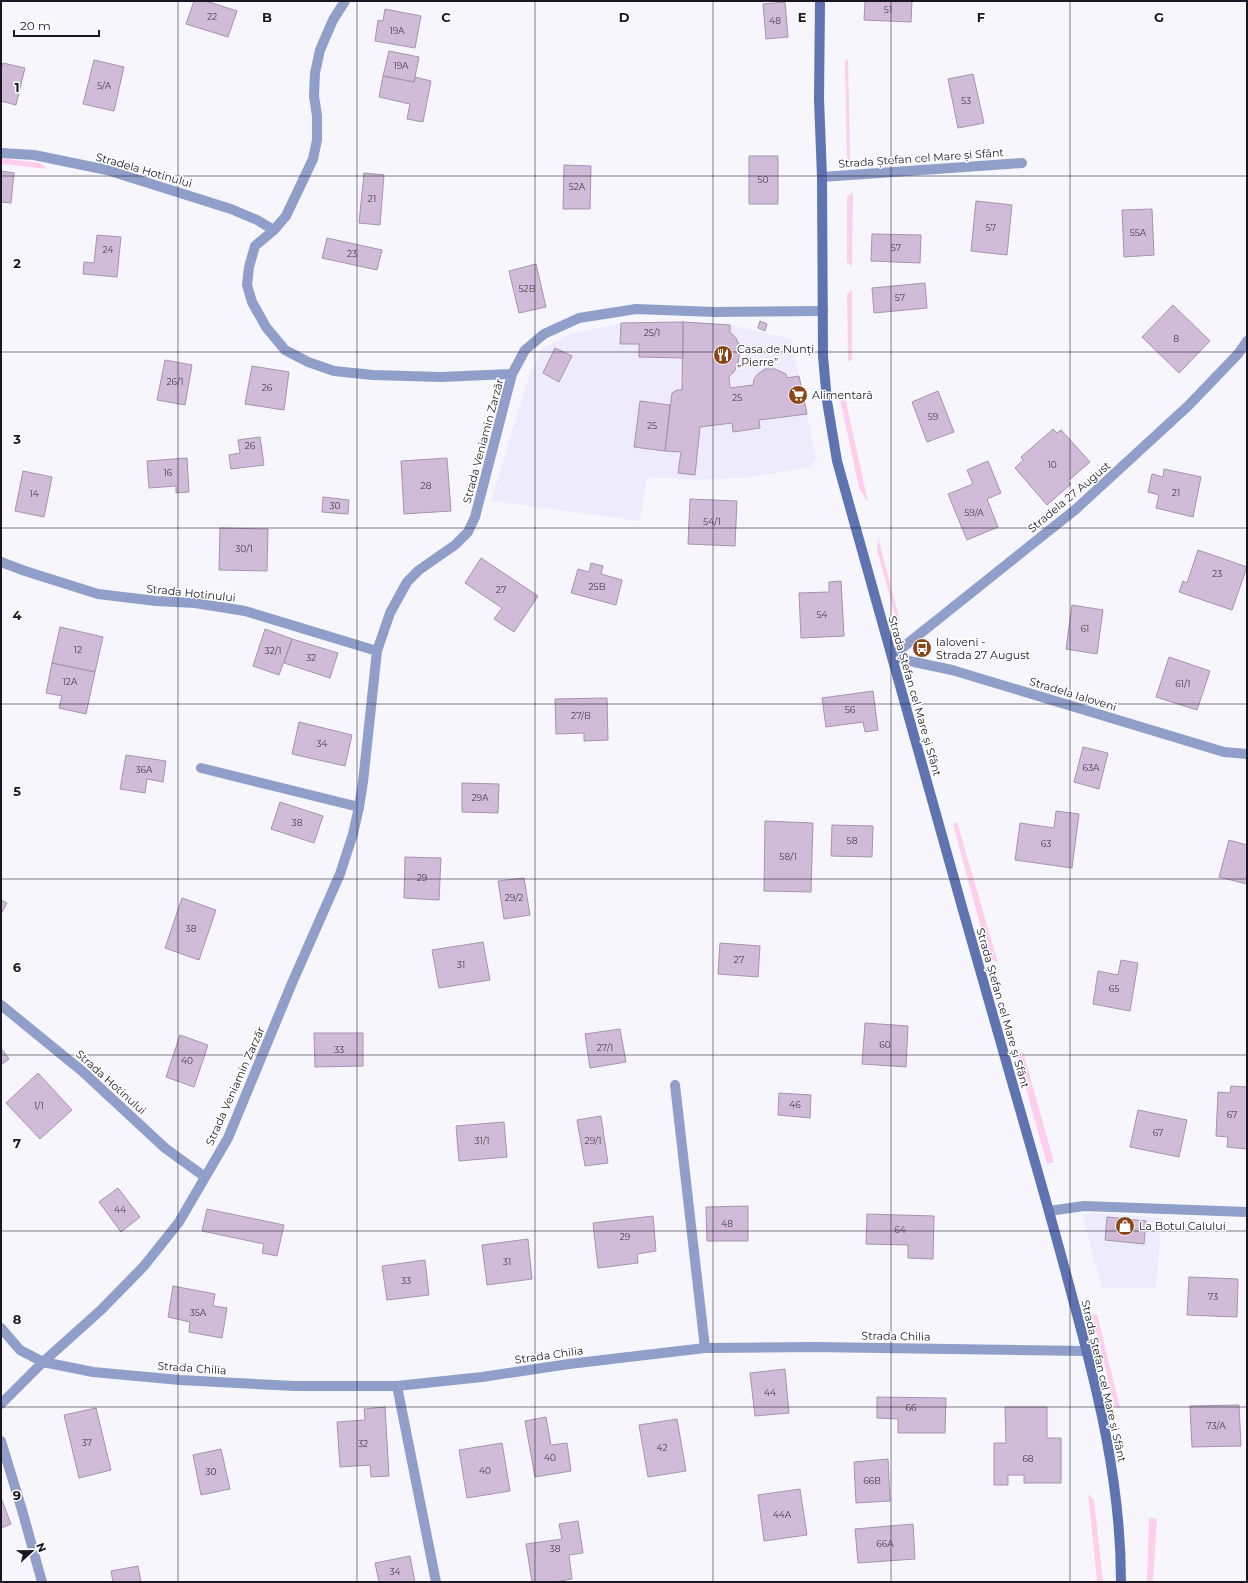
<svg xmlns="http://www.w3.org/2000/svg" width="1248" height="1583" font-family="Montserrat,sans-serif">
	<rect width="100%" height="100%" fill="#f7f6fd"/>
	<path fill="#eeebfc" d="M692,322L730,325L791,339L816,459L811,467L745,478L695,480L647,477L640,521L491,501L529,376L542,349L567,335L621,323Z
		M1097,1213L1162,1218L1156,1288H1102L1082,1214Z"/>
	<path fill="#feceed" d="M848,58L850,160L847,159L845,61Z
		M1,158L40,163L48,169L1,164Z
		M853,192L852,267L847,262V197Z
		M852,289V357L853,360L848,361L847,294Z
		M845,397L868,502L859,488L840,399Z
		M878,538L900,622L895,615L877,550Z
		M957,822L998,963L989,958L953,824Z
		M1023,1052L1054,1162L1047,1164L1016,1053Z
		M1097,1314L1120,1408L1115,1407L1092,1315Z
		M1088,1494L1094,1500L1103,1582H1092V1581L1097,1580Z
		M1149,1518L1157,1519L1153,1582H1147Z"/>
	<path fill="#d0bbd9" stroke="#a792af" d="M194,1H206L237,11L228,37L186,24Z
		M865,1H912L911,22L864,20Z
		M785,2L788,37L766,39L763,4Z
		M385,9L421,16L415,48L375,41L378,20L383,21Z
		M389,51L419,57L414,82L383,76Z
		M94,60L124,67L114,111L83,104Z
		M3,63L25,68L16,105L1,101V70Z
		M973,74L984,123L958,128L948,79Z
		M383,76L414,82L415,77L431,81L423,122L407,119L410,104L379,97Z
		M749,156H778V204H749Z
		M564,165L591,166L590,209H563Z
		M1,171L14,173L11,203L1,202Z
		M364,173L384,175L380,225L359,223Z
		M976,201L1012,205L1007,255L971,251Z
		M1152,209L1154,255L1124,257L1122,210Z
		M872,234L921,235L920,263L871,261Z
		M97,235L121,237L117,277L83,274L84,262L94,263Z
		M327,238L382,250L377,270L322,258Z
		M536,264L546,307L519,313L509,271Z
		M925,283L927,308L874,313L872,288Z
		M1173,305L1210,341L1179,373L1142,337Z
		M760,321L767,324L765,331L758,328Z
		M683,322V358L639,357V344H620L621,323Z
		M683,322L730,325V332L736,338L740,347L738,364L734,372L729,376L730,388L753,385L754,379L758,374L765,369H775L786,374L787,378L799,376L807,414L759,420L760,428L733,432L732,423L700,427L695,475L678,473L681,452L665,451L672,393L677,390H682Z
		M555,348L572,356L559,382L543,373Z
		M165,360L192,365L185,405L157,400Z
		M252,366L289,372L284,410L245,404Z
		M938,391L954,432L927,442L912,402Z
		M640,401L670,405L665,451L634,447Z
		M1053,429L1057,433L1061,430L1090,462L1068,481L1071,484L1047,505L1015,468L1023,460L1021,457Z
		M260,437L264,465L231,469L229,455L240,453L238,440Z
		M187,458L189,492L176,493V486L149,488L147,461Z
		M447,458L451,511L404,514L401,461Z
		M988,461L1001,493L987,499L998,527L967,540L948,494L973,484L967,470Z
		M1164,469L1201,477L1193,517L1156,508L1159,495L1148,492L1152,474L1163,477Z
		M23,471L52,477L44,517L15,511Z
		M323,497L349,500L348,514L322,512Z
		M690,499L737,501L735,546L688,544Z
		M220,528L268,529L267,571L219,570Z
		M1198,550L1247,567L1232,610L1179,592L1183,581L1187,583Z
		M481,558L538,596L514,632L494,619L502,608L465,583Z
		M591,563L603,566L601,574L622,580L616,605L571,593L578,569L589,572Z
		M841,581L844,636L801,638L799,593L829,592V582Z
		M1072,605L1103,610L1097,654L1066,649Z
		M60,627L103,637L95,672L52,663Z
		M265,629L292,639L279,675L253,666Z
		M292,639L338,653L330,678L284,663Z
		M925,640L928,652L921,653L919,641Z
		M1169,657L1210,671L1197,710L1156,697Z
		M52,663L95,672L86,714L59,708L62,696L46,693Z
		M873,691L878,730L865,732L863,722L826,727L822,698Z
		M607,698L608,740L584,741V733L556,734L555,699Z
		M299,722L352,735L345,766L292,754Z
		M1083,747L1108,753L1099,789L1074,782Z
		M126,755L166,761L163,782L147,779L145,793L120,789Z
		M462,783L499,784L498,813L462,812Z
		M280,802L323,816L314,843L271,829Z
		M1056,811L1079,814L1072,868L1015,860L1020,823L1054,828Z
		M765,821L813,823L811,892L764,891Z
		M832,825L873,826L872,857L831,856Z
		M1229,840L1247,845V884L1219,877Z
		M405,857L441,858L439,900L404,898Z
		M524,878L530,915L504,919L498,881Z
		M182,898L216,910L199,960L165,948Z
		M1,900L7,903L1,914Z
		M483,942L490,980L439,988L432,950Z
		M720,943L760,946L758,977L718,974Z
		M1121,960L1138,963L1130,1011L1093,1004L1098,971L1118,975Z
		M865,1023L908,1026L906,1067L862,1064Z
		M620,1029L626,1062L590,1068L585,1034Z
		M314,1033H363V1066L315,1067Z
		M180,1035L208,1045L194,1087L166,1077Z
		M1,1048L9,1059L1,1065Z
		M38,1073L72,1110L40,1139L6,1103Z
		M1231,1086L1247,1087V1149L1227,1147L1228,1137L1216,1136L1218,1092L1230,1093Z
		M779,1093L811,1095L810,1118L778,1115Z
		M1138,1110L1187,1120L1179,1157L1130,1147Z
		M601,1116L608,1163L585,1166L577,1120Z
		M504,1122L507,1157L459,1161L456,1126Z
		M118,1188L140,1217L121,1232L99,1202Z
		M748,1206V1241H707L706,1207Z
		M207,1209L284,1225L277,1256L262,1253L264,1244L202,1231Z
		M867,1214L934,1216L933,1259L908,1258V1245L866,1244Z
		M653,1216L656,1251L637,1254L638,1263L598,1268L593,1223Z
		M1107,1217L1146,1221L1144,1244L1105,1240Z
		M528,1239L532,1279L487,1285L482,1245Z
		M425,1260L429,1295L387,1300L382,1266Z
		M1189,1277L1238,1279L1237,1317L1187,1315Z
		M173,1286L215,1294L213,1306L227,1308L222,1338L189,1332L190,1322L168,1317Z
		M785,1369L789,1413L755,1416L750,1373Z
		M877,1397L946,1398L945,1433H898V1419L877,1418Z
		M1239,1405L1241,1446L1192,1447L1190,1406Z
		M385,1407L389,1476L371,1477L370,1465L340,1467L337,1422L365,1420L364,1409Z
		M1005,1407H1047V1438H1061V1483H1024V1475H1008V1485H994V1443H1006Z
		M96,1408L111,1470L79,1478L64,1415Z
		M546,1417L551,1445L567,1443L571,1471L535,1477L525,1421Z
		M677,1419L686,1471L648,1477L639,1425Z
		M502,1443L510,1491L467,1498L459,1450Z
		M221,1449L230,1489L201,1495L193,1455Z
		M888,1459L890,1501L856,1503L854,1462Z
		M800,1489L807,1535L764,1541L758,1495Z
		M1,1498L11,1524L1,1528Z
		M578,1521L583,1553L569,1555L572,1579L554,1582H532L526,1544L562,1539L559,1524Z
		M913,1524L915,1559L858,1563L855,1529Z
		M410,1556L415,1582H379L375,1563Z
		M138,1566L141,1582H113L111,1571Z"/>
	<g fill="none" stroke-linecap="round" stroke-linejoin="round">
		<path stroke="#909fc9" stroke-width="10" d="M822,177L1022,163
			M201,768L359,807
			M675,1085L705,1348
			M1049,1211L1084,1206L1247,1212
			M397,1386L436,1582
			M1,1441L22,1510L42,1582"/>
		<path stroke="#909fc9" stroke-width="10" d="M1,153L34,155L107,170L231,209L257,220L274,230
			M512,374L525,350L544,334L579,318L636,309L715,312L823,311
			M1,562L25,571L98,594L156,601L195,603L245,611L377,651
			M892,656L1076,509L1188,406L1238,354L1247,341
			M892,656L914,662L952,670L1224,752L1247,754
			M1,1005L82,1071L165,1148L205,1177
			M1,1328L20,1350L43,1362L93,1372L180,1380L294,1386H397L482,1377L569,1364L705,1348L814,1347L1087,1351
			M1,1404L43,1362L101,1310L144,1266L179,1222L228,1138L292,983L340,874L353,834L359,807L363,782L377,651L390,613L407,582L419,570L455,545L468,532L475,517L512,374L441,377L373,375L334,371L308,362L285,350L266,327L252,302L247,285L249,267L255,246L274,230L286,216L313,159L317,140V116L314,96L315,73L320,50L333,20L345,1"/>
		<path stroke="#5f73b0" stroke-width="10" d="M820,1L819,99L822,177L823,356L827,401L837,461C895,671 954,880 1014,1089C1034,1158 1054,1227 1072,1296C1098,1391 1121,1483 1121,1582"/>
	</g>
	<path fill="none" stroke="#191722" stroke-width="1" stroke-opacity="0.55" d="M178,1V1582M357,1V1582M535,1V1582M713,1V1582M891,1V1582M1070,1V1582M1,176H1247M1,352H1247M1,528H1247M1,704H1247M1,879H1247M1,1055H1247M1,1231H1247M1,1407H1247"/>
	<defs>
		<g id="restaurant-disc" transform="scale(1)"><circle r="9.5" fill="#8a4619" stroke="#fff"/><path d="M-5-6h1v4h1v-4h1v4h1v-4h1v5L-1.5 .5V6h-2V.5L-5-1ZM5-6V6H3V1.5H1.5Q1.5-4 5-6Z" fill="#fff"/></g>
		<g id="supermarket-disc" transform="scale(1)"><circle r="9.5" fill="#8a4619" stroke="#fff"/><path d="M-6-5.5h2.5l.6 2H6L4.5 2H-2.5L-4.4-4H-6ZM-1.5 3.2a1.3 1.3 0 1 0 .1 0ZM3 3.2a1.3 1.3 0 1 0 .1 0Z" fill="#fff"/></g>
		<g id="bus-disc" transform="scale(1)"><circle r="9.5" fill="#8a4619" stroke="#fff"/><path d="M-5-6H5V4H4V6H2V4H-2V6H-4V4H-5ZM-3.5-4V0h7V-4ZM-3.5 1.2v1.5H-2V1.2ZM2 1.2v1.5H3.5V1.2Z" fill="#fff"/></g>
		<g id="shop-disc" transform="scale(1)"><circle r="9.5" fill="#8a4619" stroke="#fff"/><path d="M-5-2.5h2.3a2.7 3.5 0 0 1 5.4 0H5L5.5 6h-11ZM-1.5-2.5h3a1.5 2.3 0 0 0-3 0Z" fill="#fff"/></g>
	</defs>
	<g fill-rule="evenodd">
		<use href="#restaurant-disc" x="723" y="355"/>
		<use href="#supermarket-disc" x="798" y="395"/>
		<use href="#bus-disc" x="922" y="648"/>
		<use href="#shop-disc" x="1125" y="1226"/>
	</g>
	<g text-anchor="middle" stroke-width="3" stroke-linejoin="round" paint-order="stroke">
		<g font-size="9" fill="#474050">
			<text x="888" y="13">51</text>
			<text x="212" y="20">22</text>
			<text x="775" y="24">48</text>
			<text x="397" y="34">19A</text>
			<text x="401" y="69">19A</text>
			<text x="104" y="89">5/A</text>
			<text x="966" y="104">53</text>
			<text x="763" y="183">50</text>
			<text x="577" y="190">52A</text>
			<text x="372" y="202">21</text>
			<text x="991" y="231">57</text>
			<text x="1138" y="236">55A</text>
			<text x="896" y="251">57</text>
			<text x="108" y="253">24</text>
			<text x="352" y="257">23</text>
			<text x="527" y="292">52B</text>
			<text x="900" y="301">57</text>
			<text x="652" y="336">25/1</text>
			<text x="1176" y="342">8</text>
			<text x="175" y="385">26/1</text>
			<text x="267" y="391">26</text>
			<text x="737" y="401">25</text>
			<text x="933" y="420">59</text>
			<text x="652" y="429">25</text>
			<text x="250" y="449">26</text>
			<text x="1052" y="468">10</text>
			<text x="168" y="476">16</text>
			<text x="426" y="489">28</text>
			<text x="1176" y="496">21</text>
			<text x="34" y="497">14</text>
			<text x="335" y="509">30</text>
			<text x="974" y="516">59/A</text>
			<text x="712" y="525">54/1</text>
			<text x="244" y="552">30/1</text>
			<text x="1217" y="577">23</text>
			<text x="597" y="590">25B</text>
			<text x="501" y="593">27</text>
			<text x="822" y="618">54</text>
			<text x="1085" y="632">61</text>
			<text x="78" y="653">12</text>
			<text x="273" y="654">32/1</text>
			<text x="311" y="661">32</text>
			<text x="70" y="685">12A</text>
			<text x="1183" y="687">61/1</text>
			<text x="850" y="713">56</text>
			<text x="581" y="719">27/B</text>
			<text x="322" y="747">34</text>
			<text x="1091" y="771">63A</text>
			<text x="144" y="773">36A</text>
			<text x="480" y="801">29A</text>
			<text x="297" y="826">38</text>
			<text x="852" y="844">58</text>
			<text x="1046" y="847">63</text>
			<text x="788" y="860">58/1</text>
			<text x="422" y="881">29</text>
			<text x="514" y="901">29/2</text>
			<text x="191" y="932">38</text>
			<text x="739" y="963">27</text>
			<text x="461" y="968">31</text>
			<text x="1114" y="992">65</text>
			<text x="885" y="1048">60</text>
			<text x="605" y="1051">27/1</text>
			<text x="339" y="1053">33</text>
			<text x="187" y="1064">40</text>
			<text x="795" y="1108">46</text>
			<text x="39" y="1109">1/1</text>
			<text x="1232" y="1118">67</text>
			<text x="1158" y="1136">67</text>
			<text x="482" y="1144">31/1</text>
			<text x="593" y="1144">29/1</text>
			<text x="120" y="1213">44</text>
			<text x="727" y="1227">48</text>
			<text x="900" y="1233">64</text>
			<text x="625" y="1240">29</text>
			<text x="507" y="1265">31</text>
			<text x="406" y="1284">33</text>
			<text x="1213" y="1300">73</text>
			<text x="198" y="1316">35A</text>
			<text x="770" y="1396">44</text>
			<text x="911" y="1411">66</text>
			<text x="1216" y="1429">73/A</text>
			<text x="87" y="1446">37</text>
			<text x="363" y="1447">32</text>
			<text x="662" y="1451">42</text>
			<text x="550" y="1461">40</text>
			<text x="1028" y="1462">68</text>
			<text x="485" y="1474">40</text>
			<text x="211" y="1475">30</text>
			<text x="872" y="1484">66B</text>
			<text x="782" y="1518">44A</text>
			<text x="885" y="1547">66A</text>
			<text x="555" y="1552">38</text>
			<text x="395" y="1575">34</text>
		</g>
		<g font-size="11" fill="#191722" stroke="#fff">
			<text transform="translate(921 158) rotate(-4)" y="4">Strada Ștefan cel Mare și Sfânt</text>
			<text transform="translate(144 170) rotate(16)" y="4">Stradela Hotinului</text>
			<text transform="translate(483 441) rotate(-75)" y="4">Strada Veniamin Zarzăr</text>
			<text transform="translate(1069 497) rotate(-40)" y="4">Stradela 27 August</text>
			<text transform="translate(191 593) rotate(6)" y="4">Strada Hotinului</text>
			<text transform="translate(1073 694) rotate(17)" y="4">Stradela Ialoveni</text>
			<text transform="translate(915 696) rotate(74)" y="4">Strada Ștefan cel Mare și Sfânt</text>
			<text transform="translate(1003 1008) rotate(74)" y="4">Strada Ștefan cel Mare și Sfânt</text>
			<text transform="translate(111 1082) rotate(42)" y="4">Strada Hotinului</text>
			<text transform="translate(235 1086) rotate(-66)" y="4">Strada Veniamin Zarzăr</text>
			<text transform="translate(896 1336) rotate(1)" y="4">Strada Chilia</text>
			<text transform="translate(549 1355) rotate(-8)" y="4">Strada Chilia</text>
			<text transform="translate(192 1368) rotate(4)" y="4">Strada Chilia</text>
			<text transform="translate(1104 1381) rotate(77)" y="4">Strada Ștefan cel Mare și Sfânt</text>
		</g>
		<g font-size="11" fill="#191722" stroke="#fff" text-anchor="start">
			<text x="737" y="353">Casa de Nunți<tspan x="737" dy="13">„Pierre”</tspan></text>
			<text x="812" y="399">Alimentară</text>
			<text x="936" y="646">Ialoveni -<tspan x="936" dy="13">Strada 27 August</tspan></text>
			<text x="1139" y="1230">La Botul Calului</text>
		</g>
	</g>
	<g font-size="13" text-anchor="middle" font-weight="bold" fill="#191722" stroke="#fff" stroke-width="3" stroke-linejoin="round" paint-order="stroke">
		<text x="267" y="22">B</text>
		<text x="446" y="22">C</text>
		<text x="624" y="22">D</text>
		<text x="802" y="22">E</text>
		<text x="981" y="22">F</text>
		<text x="1159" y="22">G</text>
		<text x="17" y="92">1</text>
		<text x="17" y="268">2</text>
		<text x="17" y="444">3</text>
		<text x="17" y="620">4</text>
		<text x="17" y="796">5</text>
		<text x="17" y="972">6</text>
		<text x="17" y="1148">7</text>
		<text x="17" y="1324">8</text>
		<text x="17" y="1500">9</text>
	</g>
	<rect width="1248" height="1583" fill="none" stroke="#191722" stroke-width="4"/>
	<g transform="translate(32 1551) rotate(68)" stroke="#ffffff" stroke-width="3" paint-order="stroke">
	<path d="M0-3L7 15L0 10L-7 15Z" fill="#191722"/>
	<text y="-6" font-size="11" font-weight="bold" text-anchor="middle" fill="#191722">N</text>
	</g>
	<path d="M14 30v6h85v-6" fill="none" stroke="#191722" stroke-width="2"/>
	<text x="20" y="30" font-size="12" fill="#191722" stroke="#ffffff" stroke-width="3" paint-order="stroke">20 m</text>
</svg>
